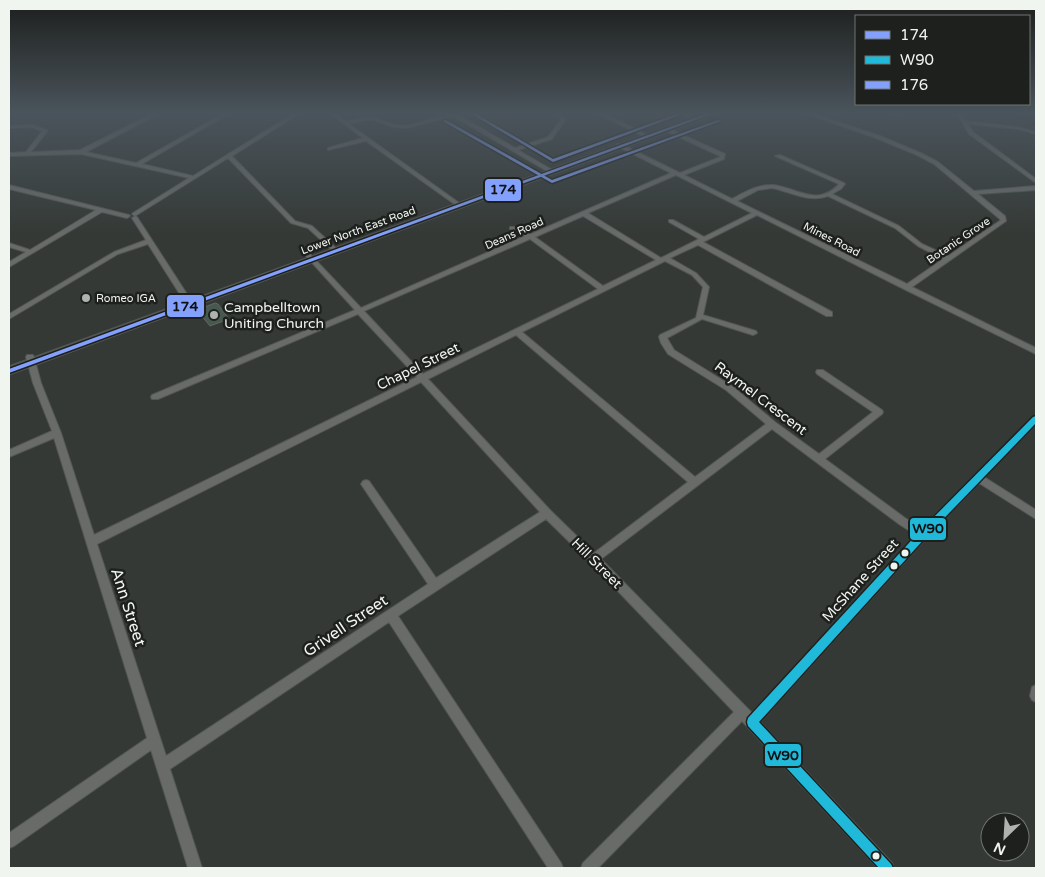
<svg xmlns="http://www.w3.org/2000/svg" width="1045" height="877" font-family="'Varela Round',sans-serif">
	<rect width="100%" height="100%" fill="#343935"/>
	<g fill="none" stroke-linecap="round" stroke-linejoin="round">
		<path stroke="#370724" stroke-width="1" d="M1012,112L1036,125"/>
	</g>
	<path fill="#47584e" stroke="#626663" d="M215,303L218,304L229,319L210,326L197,310Z"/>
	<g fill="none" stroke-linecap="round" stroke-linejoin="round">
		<g stroke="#535754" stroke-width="2">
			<path id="minor" d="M156,112H162L86,152L136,163L226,112H232L142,164L193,176L296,112H302L232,156L295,221L312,226L338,250V252H334L308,228L291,223L228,158L135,216L132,214L133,213L189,178L81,154L9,156V153L26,152L42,131L32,127L9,128V126L32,125L47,130V132L31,152L80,150Z
				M328,112H333L346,121L371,117L395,125L407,126L449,114L448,112H454L515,148L548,137L561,119L550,112H556L566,119L552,139L518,150L554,171V173L552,174L453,116L407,128L394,127L371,119L349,124L462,205V207L460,208L366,141L328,150V148L363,138Z
				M595,112H601L651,137L647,138Z
				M676,112H682L697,120L693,121Z
				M801,112H808L880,136L921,153L938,162L974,191L1036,186V190L978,194L1005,216L1006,221L912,287L1036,348V354L904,289L757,215L703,242L832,312V316H826L698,245L670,258L696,273L709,287L703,315L756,331L757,333L753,335L702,319L667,338L674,350L732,386L775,422L819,454L873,412L817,374L816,372L817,370H823L882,410L883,412L882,414L825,459L905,518L922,528L1033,417L1036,416V424L984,477L1036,510V519L979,483L927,537L760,722L892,863L894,868H878L742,721L598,868H581L583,863L734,712L590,562L546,519L398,616L561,863L563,868H548L389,622L170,769L202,868H188L151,750L14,846L9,848V833L147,738L54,438L9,457V450L52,431L33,383L26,357L27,355H33L34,357L41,383L61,433L94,535L417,377L358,314L158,399H152L151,397L152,395L355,310L306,256V254H310L361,308L525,236L510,229V227H514L531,234L671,173L617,146V144H621L680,173L720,157V156L666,131V129H670L725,154L724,159L684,175L732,199C745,192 758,184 773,185C796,187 817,208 839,184L775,156L780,155L844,183L845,184L841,189L832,194L899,226L922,244L948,256L1001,220L934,164L917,155L876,138ZM676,175L752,213L704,237L673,220H669V222L699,239L661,258L588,213ZM772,188C792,192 807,203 828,196L895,228L918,246L943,259L907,284L737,201L758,190ZM583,216L656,260L603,286L535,237ZM530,239L598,289L423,374L364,311ZM665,261L692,275L703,287L696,318L660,335L659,337L661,343L668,354L726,390L766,424L695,477L522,332ZM516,335L688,482L594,553L550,510L428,379ZM421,382L540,512L436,578L369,481L366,480L363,481L361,484L363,487L428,584L166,756L97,544ZM772,429L899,524L916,535L752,713L601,559Z
				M888,112H895L903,116L901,117Z
				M956,112H960L966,121L1018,127L1036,132V134L1018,129L968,124L973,132L1036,179V183L969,134Z
				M9,185L129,215L130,216L127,218L102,212L9,267V262L26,252L9,247V243L30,250L96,210L9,189Z
				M135,216L137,217L194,305L192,307H188L148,244L118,254L9,319V314L114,252L146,240L132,218Z
				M1036,685V702L1032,700L1030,696L1032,687Z"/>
		</g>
		<g stroke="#535754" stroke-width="3">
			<path id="major" d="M710,112H719L9,374V367Z"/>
		</g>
		<use href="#minor" fill="#696b69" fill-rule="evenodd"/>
		<use href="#major" fill="#5d6760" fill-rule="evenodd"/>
		<g stroke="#1d201d" stroke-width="3">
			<path id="bus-1" d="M711,112H717L9,373V369Z"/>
		</g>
		<g stroke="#1d201d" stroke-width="3">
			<path id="bus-2" d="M1036,416V423L926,537L759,722L891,864L893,868H879L748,726L747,722L748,718L920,531L1033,417Z"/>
		</g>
		<g stroke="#1d201d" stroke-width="3">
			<path id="bus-3" d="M444,120H446L552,180L718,120L721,121L552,183L444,122Z"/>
		</g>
		<g stroke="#1d201d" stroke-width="3">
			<path id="bus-4" d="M468,112H473L553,159L682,112H688L553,162Z"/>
		</g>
		<use href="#bus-1" fill="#83a1fc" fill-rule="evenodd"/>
		<use href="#bus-2" fill="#20b9da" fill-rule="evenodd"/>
		<use href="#bus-3" fill="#83a1fc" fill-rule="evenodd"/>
		<use href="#bus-4" fill="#83a1fc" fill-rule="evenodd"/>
	</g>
	<linearGradient id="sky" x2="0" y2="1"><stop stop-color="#1d1f1d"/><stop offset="0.48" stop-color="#4a545c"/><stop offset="1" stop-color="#4a545c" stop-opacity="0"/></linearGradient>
	<rect width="1045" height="235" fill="url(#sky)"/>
	<g fill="#aeb3af" stroke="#1d201d" stroke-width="2">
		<circle cx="86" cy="298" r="5"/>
		<circle cx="214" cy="315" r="5"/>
	</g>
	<g fill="#f0f5f0" stroke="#1d201d" stroke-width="2">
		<circle cx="905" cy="553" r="4.5"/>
		<circle cx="894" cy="566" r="4.5"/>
		<circle cx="876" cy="856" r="4.5"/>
	</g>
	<g text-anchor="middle" stroke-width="5" stroke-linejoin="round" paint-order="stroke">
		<g font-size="11" fill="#f0f5f0" stroke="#1d201d">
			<text transform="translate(358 230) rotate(-20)" y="4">Lower North East Road</text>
			<text transform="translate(514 233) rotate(-24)" y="4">Deans Road</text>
			<text transform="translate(832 239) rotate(27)" y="4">Mines Road</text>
			<text transform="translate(958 240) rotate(-34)" y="4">Botanic Grove</text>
		</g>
		<g font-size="11" fill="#f0f5f0" stroke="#1d201d" text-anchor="start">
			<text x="96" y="302">Romeo IGA</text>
		</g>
		<g font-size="14" fill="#f0f5f0" stroke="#1d201d" text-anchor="start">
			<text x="224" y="312">Campbelltown<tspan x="224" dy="16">Uniting Church</tspan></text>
		</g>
		<g font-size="14" fill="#f0f5f0" stroke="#1d201d">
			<text transform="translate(418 366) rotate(-26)" y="5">Chapel Street</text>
			<text transform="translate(761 398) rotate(37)" y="5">Raymel Crescent</text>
			<text transform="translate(597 563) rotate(45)" y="5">Hill Street</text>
			<text transform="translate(860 580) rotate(-48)" y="5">McShane Street</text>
		</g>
		<g font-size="16" fill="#f0f5f0" stroke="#1d201d">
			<text transform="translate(129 607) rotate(72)" y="6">Ann Street</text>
			<text transform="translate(345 625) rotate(-34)" y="6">Grivell Street</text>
		</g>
	</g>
	<g stroke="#1d201d" stroke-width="2">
		<rect x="484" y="178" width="38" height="24" rx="5" fill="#83a1fc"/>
		<rect x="166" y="294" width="39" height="24" rx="5" fill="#83a1fc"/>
		<rect x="909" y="517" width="38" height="24" rx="5" fill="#20b9da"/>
		<rect x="764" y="743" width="38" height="24" rx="5" fill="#20b9da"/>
	</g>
	<g font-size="14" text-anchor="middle" font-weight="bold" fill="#111">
		<text x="503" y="194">174</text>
		<text x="185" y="311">174</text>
		<text x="928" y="533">W90</text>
		<text x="783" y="760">W90</text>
	</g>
	<rect width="1045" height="877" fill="none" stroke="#f0f5f0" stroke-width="20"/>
	<rect x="855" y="15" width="175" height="90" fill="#1d201d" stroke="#717571"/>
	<rect x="865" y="31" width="25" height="8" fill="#83a1fc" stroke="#717571"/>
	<text x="900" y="40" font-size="15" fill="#f0f5f0">174</text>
	<rect x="865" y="56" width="25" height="8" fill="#20b9da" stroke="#717571"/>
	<text x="900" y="65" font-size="15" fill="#f0f5f0">W90</text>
	<rect x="865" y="81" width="25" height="8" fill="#83a1fc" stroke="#717571"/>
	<text x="900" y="90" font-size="15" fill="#f0f5f0">176</text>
	<g transform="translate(1005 837) rotate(205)"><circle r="24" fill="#1d201d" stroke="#717571"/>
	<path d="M0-4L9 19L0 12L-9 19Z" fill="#aeb3af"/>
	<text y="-8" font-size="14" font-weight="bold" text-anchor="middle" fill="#f0f5f0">N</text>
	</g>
</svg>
